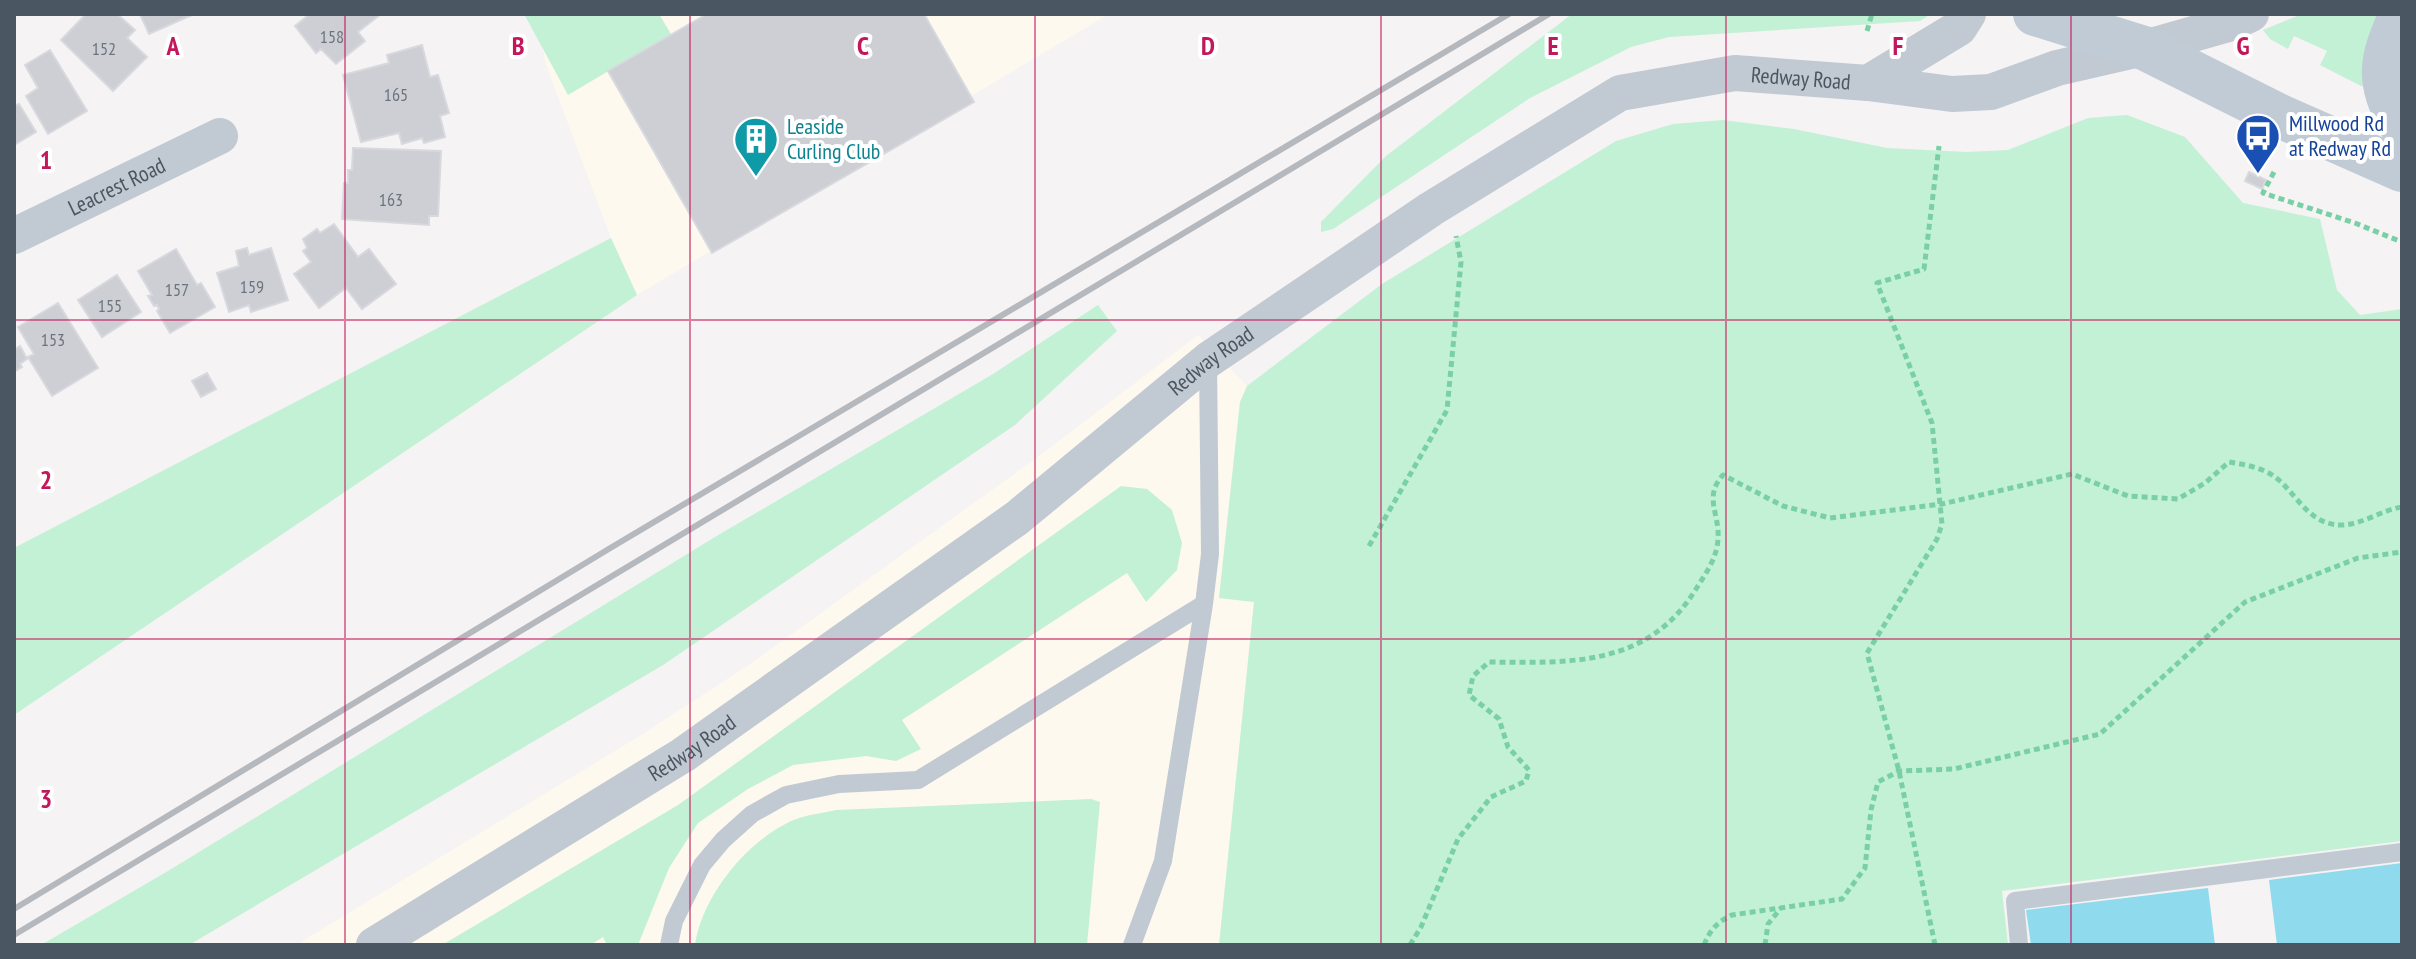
<svg xmlns="http://www.w3.org/2000/svg" width="2416" height="959" font-family="'PT Sans Narrow',sans-serif">
	<rect width="100%" height="100%" fill="#f5f3f3"/>
	<path fill="#fdf9ef" d="M536,14H1109L637,295L611,238L546,65Z
		M1198,335L1247,386L1240,402L1219,598L1254,602L1219,945H296L646,732L753,662L1039,456Z"/>
	<path fill="#c3f1d5" d="M524,14H659L671,34L568,95Z
		M1572,14H1931L1920,21L1669,37L1631,47L1530,98L1333,229L1321,232V222L1386,156Z
		M2302,14H2389L2371,86H2361L2320,65L2327,51L2294,36L2288,49L2270,39L2263,30Z
		M2127,115L2185,137L2243,203L2320,219L2337,290L2360,315L2402,309V841L2002,891L2008,945H1219L1254,602L1219,598L1240,402L1247,386L1382,284L1616,141L1673,124L1723,120L1794,129L1887,148L1966,152L2008,150L2088,118Z
		M611,238L637,295L14,715V548Z
		M1098,305L1117,331L1015,425L663,665L189,945H41L168,871L720,534L993,374Z
		M1121,486L1147,489L1172,510L1182,543L1177,570L1146,602L1127,573L902,720L921,749L896,761L866,756L793,765L748,789L698,823L669,868L638,945H607L603,937L590,945H442L678,805Z
		M1091,799L1100,802L1087,945H695C702,895 751,835 799,818C811,814 824,813 836,810Z"/>
	<path fill="#90daee" d="M2402,863V945H2277L2269,880Z
		M2208,888L2215,945H2031L2026,910Z"/>
	<path fill="#cdcfd5" stroke="#d7d9de" stroke-width="2" d="M86,14H117L135,30L127,38L147,57L113,91L61,40Z
		M140,14H194L149,34Z
		M310,14H381L358,32L365,41L336,64L321,49L316,53L295,26Z
		M707,14H924L974,102L712,253L608,71Z
		M422,45L430,77L438,75L449,113L440,116L445,137L424,143L422,138L402,144L399,133L361,142L343,75L389,63L387,55Z
		M50,50L87,111L48,134L26,96L38,88L25,65Z
		M19,104L36,132L14,145V106Z
		M353,148L441,151L438,216H429V225L342,219L344,183H348V170H352Z
		M2249,172L2266,180L2262,189L2245,181Z
		M334,224L358,257L369,249L396,284L362,309L346,288L319,308L294,274L311,262L303,251L307,248L303,239L317,229L320,233Z
		M247,248L249,255L271,248L288,300L251,312L249,305L229,312L217,273L239,266L236,251Z
		M176,249L197,285L201,283L215,307L170,333L157,311L159,309L157,305L154,306L148,296L152,295L138,271Z
		M117,275L141,312L102,337L78,300Z
		M58,303L98,368L52,396L28,357L34,354L18,327Z
		M20,346L27,359L20,364L22,367L14,372V350Z
		M207,373L216,389L201,397L192,381Z"/>
	<g fill="none" stroke-linecap="round" stroke-linejoin="round">
		<path stroke="#7ad0a6" stroke-width="5" stroke-dasharray="6 4" stroke-linecap="butt" d="M1867,31L1872,14
			M2274,172L2263,193L2355,223L2402,242
			M1369,546L1447,410L1461,262L1456,236
			M1410,945L1421,927L1458,839L1491,797L1526,781L1529,770L1508,747L1499,719L1469,695L1473,676L1489,662C1570,663 1648,667 1696,589C1706,573 1717,558 1718,539C1720,514 1703,497 1723,475L1783,506L1830,518L1942,504L2072,474L2128,496L2178,499L2205,483L2229,462C2247,465 2266,468 2280,481C2300,500 2312,526 2343,525C2363,524 2382,510 2402,507
			M1704,945C1710,930 1717,922 1732,915L1842,899L1865,868L1871,810L1878,782L1899,771L1954,769L2100,734L2245,602L2358,558L2402,552
			M1765,945L1768,924L1781,908
			M1935,945L1899,771L1867,653L1937,539L1942,524L1932,423L1877,283L1924,269L1939,146"/>
		<path stroke="#c1cad2" stroke-width="18" d="M1204,604L1210,554L1208,360
			M669,945L674,921L702,865L723,840L752,814L786,795L839,784L918,780L1204,604L1163,861L1132,945
			M2019,945L2015,901L2402,852"/>
		<g stroke="#c1cad2" stroke-width="36">
			<path d="M1868,83L1959,28L1968,14"/>
			<path id="s1" d="M14,236L220,136"/>
			<path id="s2" d="M374,945L683,755L1017,518L1208,360L1431,209L1620,93L1735,73L1868,83L1952,94L1991,92L2057,68L2144,48L2232,23L2251,14"/>
		</g>
		<path stroke="#c1cbd6" stroke-width="44" d="M2035,14L2144,48L2284,118L2402,170
			M2401,14C2380,62 2376,80 2402,127"/>
		<path stroke="#b5b8bd" stroke-width="6" d="M14,909L612,547L1509,14
			M14,935L1549,14"/>
	</g>
	<path fill="none" stroke="#c2185b" stroke-width="2" stroke-opacity="0.55" d="M345,14V945M690,14V945M1035,14V945M1381,14V945M1726,14V945M2071,14V945M14,320H2402M14,639H2402"/>
	<defs>
		<g id="bus-pin" transform="scale(2.3)"><path d="M0 17L-7.5 6A9.5 9.5 0 1 1 7.5 6Z" fill="#1a4fb4" stroke="#fff"/><path d="M-5-6H5V4H4V6H2V4H-2V6H-4V4H-5ZM-3.5-4V0h7V-4ZM-3.5 1.2v1.5H-2V1.2ZM2 1.2v1.5H3.5V1.2Z" fill="#fff"/></g>
		<g id="building-pin" transform="scale(2.3)"><path d="M0 17L-7.5 6A9.5 9.5 0 1 1 7.5 6Z" fill="#0f9aa8" stroke="#fff"/><path d="M-4-6H4V6H1V3H-1V6H-4ZM-2.5-4.3h1.7v1.8h-1.7ZM.8-4.3h1.7v1.8H.8ZM-2.5-1h1.7V.8h-1.7ZM.8-1h1.7V.8H.8Z" fill="#fff"/></g>
	</defs>
	<g fill-rule="evenodd">
		<use href="#bus-pin" x="2258" y="136"/>
		<use href="#building-pin" x="756" y="139"/>
	</g>
	<g text-anchor="middle" stroke-width="8" stroke-linejoin="round" paint-order="stroke">
		<g font-size="18" fill="#6b747e">
			<text x="332" y="43">158</text>
			<text x="104" y="55">152</text>
			<text x="396" y="101">165</text>
			<text x="391" y="206">163</text>
			<text x="252" y="293">159</text>
			<text x="177" y="296">157</text>
			<text x="110" y="312">155</text>
			<text x="53" y="346">153</text>
		</g>
		<g font-size="22" fill="#4a5661" stroke="#fff">
			<text dy="8" stroke="none"><textPath href="#s2" startOffset="1694">Redway Road</textPath></text>
			<text dy="8" stroke="none"><textPath href="#s1" startOffset="114">Leacrest Road</textPath></text>
			<text dy="8" stroke="none"><textPath href="#s2" startOffset="1022">Redway Road</textPath></text>
			<text dy="8" stroke="none"><textPath href="#s2" startOffset="374">Redway Road</textPath></text>
		</g>
		<g font-size="22" fill="#164399" stroke="#fff" text-anchor="start">
			<text x="2289" y="131">Millwood Rd<tspan x="2289" dy="25">at Redway Rd</tspan></text>
		</g>
		<g font-size="22" fill="#0d838f" stroke="#fff" text-anchor="start">
			<text x="787" y="134">Leaside<tspan x="787" dy="25">Curling Club</tspan></text>
		</g>
	</g>
	<g font-size="26" text-anchor="middle" font-weight="bold" fill="#c2185b" stroke="#fff" stroke-width="8" stroke-linejoin="round" paint-order="stroke">
		<text x="173" y="55">A</text>
		<text x="518" y="55">B</text>
		<text x="863" y="55">C</text>
		<text x="1208" y="55">D</text>
		<text x="1553" y="55">E</text>
		<text x="1898" y="55">F</text>
		<text x="2243" y="55">G</text>
		<text x="46" y="169">1</text>
		<text x="46" y="489">2</text>
		<text x="46" y="808">3</text>
	</g>
	<rect width="2416" height="959" fill="none" stroke="#4a5661" stroke-width="32"/>
</svg>
